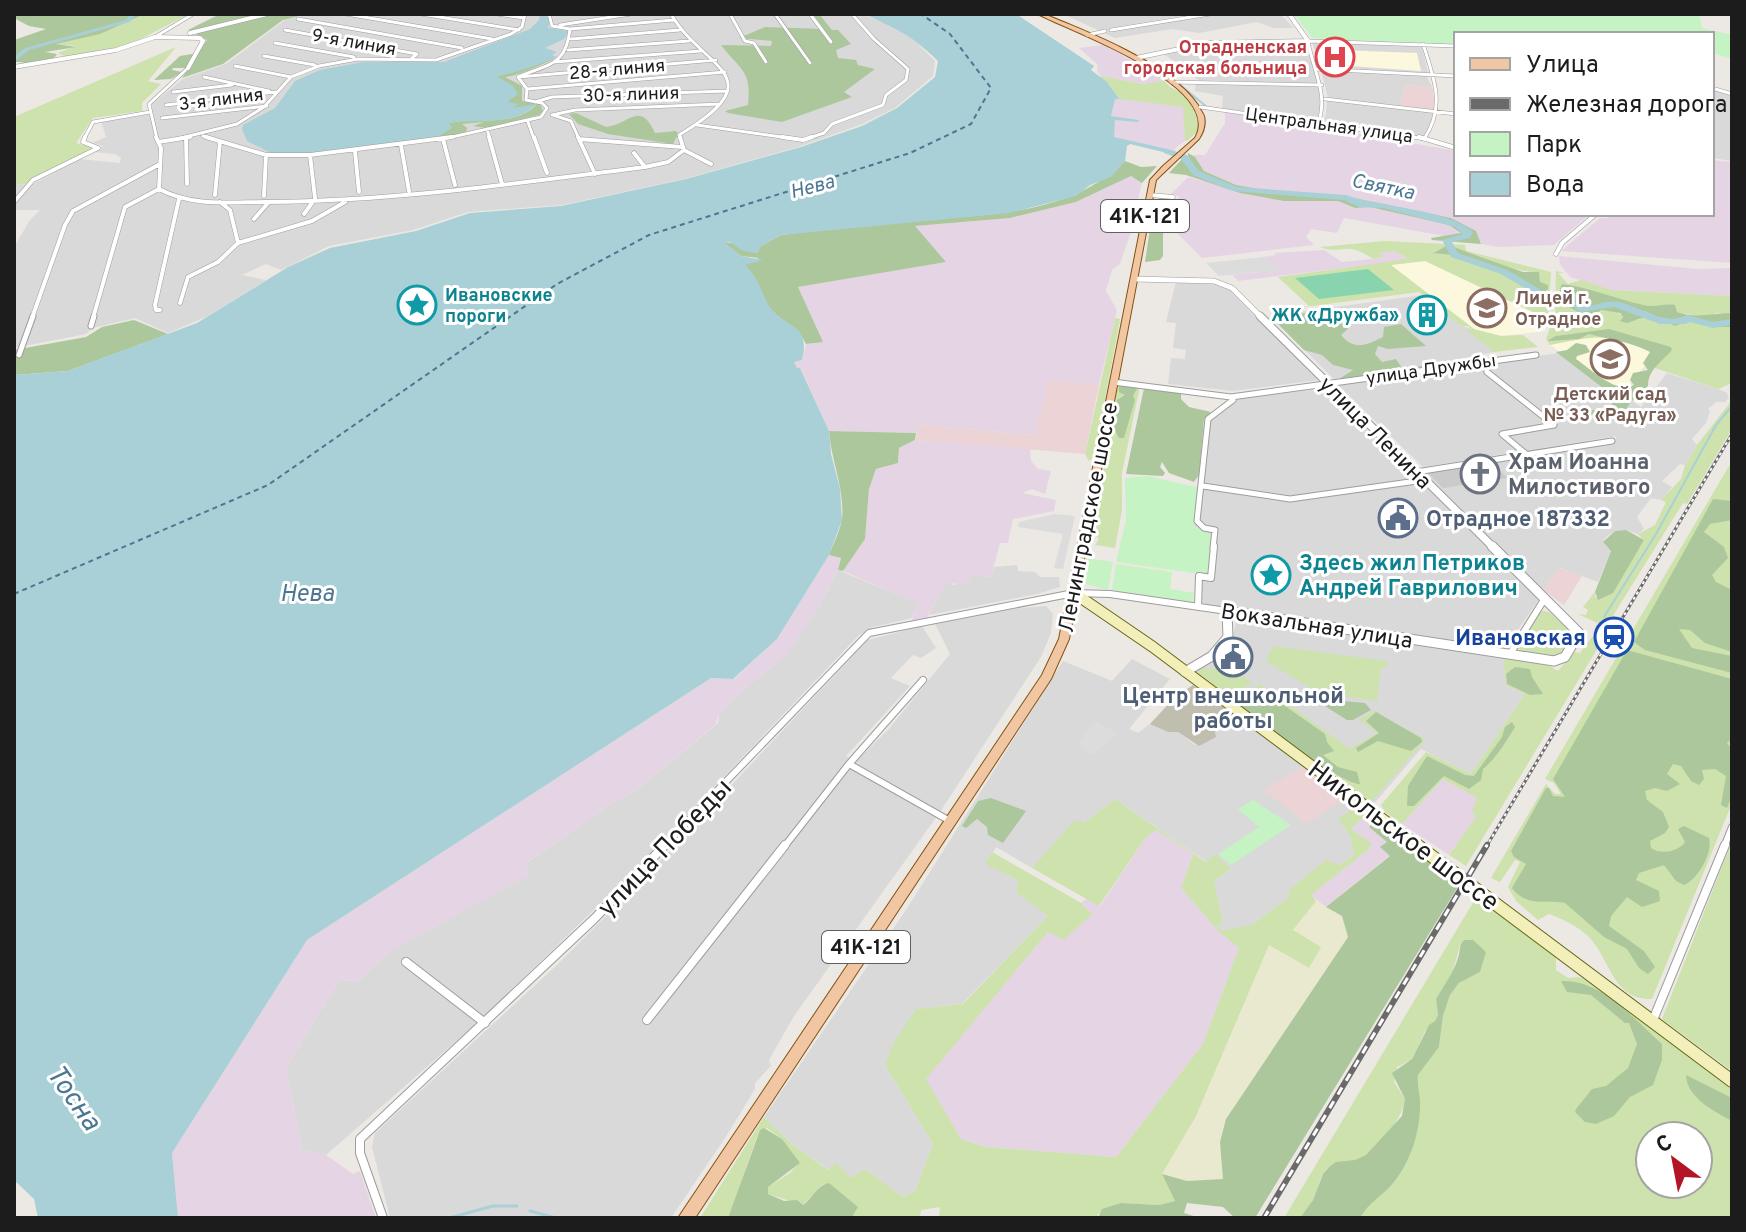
<svg xmlns="http://www.w3.org/2000/svg" width="1746" height="1232" font-family="Overpass,sans-serif">
	<rect width="100%" height="100%" fill="#ece8e3"/>
	<path fill="#dad9d9" d="M311,14H862L890,25L915,41L935,61L933,76L895,108L860,125L798,147L684,179L562,205L468,212L413,230L329,246L281,270L266,264L242,275L266,280L206,317L168,333L135,318L93,328L86,334L14,348V247L30,220L40,210H14V185L33,184L79,159L120,163L121,158L115,154L94,152L103,146L92,143L106,137L101,121L153,114L152,104L183,79L226,64L285,20Z
		M1063,14H1194L1109,28L1114,31L1217,14H1280L1294,28H1274L1257,22L1199,33L1172,29L1115,38Z
		M1312,42L1422,46L1428,73L1321,67Z
		M1213,44H1299L1306,47L1319,84L1198,80L1163,53Z
		M1321,70L1426,75L1432,87L1405,85L1400,106L1328,98Z
		M1196,82L1319,86L1320,115L1316,122L1222,109L1223,96L1195,91Z
		M1712,89L1732,96V161L1712,158Z
		M1327,100L1435,112L1431,127L1422,137L1322,123L1326,114Z
		M1176,282H1211L1231,290L1319,380L1233,391L1168,384L1171,358L1185,359L1186,350L1173,348L1176,323L1166,322Z
		M1423,295L1461,325L1471,329L1467,330L1494,352L1483,354L1489,359L1335,380L1270,316Z
		M1560,353L1641,407L1667,373L1718,389L1727,393L1729,398L1725,402H1716L1708,409L1710,412L1706,423L1692,439L1697,445L1685,465L1680,464L1662,481L1672,487L1661,500L1651,498L1637,517L1644,529L1638,534L1626,530L1615,531L1606,537L1603,542L1611,551L1598,582L1560,568L1543,590L1421,473L1614,442L1617,436L1423,467L1337,384Z
		M1328,388L1540,598L1504,650L1200,603L1201,574L1210,534L1194,526L1206,420L1209,414L1222,408L1229,400Z
		M1017,565L1018,571L1035,572L1040,577H1059L1060,587L1037,594L929,615L945,583L954,585L971,575L991,577L994,567Z
		M838,570L918,603L912,618L873,627L858,636L638,867L477,1023L326,1155L302,1150L286,1068L339,980L358,981L389,952L530,874L525,864L609,805L635,791L718,723L719,715L739,693L786,655L819,606Z
		M1046,606L1053,614L1051,633L1041,657L940,812L794,1016L769,1060L771,1066L755,1083V1089L727,1135L671,1218H390L372,1147L375,1133L557,965L641,881L868,640L922,626L936,648L921,658L913,655L891,678L910,686L846,756L855,762L888,730L950,654L935,624L1011,609Z
		M1237,617L1503,657L1506,685L1525,694L1471,774L1421,749L1372,806L1190,672L1225,648L1233,637Z
		M1132,659L1170,679L1129,729L1138,733L1150,724L1168,732H1178L1195,745L1235,721L1242,720L1358,806L1350,835L1354,855L1339,865L1307,876L1290,889L1288,898L1253,924L1222,932L1216,927L1223,922L1214,881L1230,870L1207,862L1115,799L1084,823L1075,821L1032,868L996,847L986,864L1018,880L1016,892L1049,915L962,1004L916,1009L885,1065L933,1144L915,1191L903,1197L865,1169L850,1178L829,1170L792,1144L764,1117L906,910L1063,661L1112,681Z"/>
	<path fill="#ecd3d5" d="M1405,85L1432,87L1436,110L1400,106Z
		M1048,379L1099,385L1085,454L916,440L917,425L1035,435Z
		M1559,568L1582,576L1564,605L1543,590Z
		M1305,765L1347,796L1307,824L1264,790Z"/>
	<path fill="#e5d5e4" d="M1103,45L1139,64L1165,81L1143,84L1101,76L1097,71L1098,65L1079,48Z
		M1115,98L1184,107L1185,141L1175,148L1176,152L1113,137L1115,120H1139L1110,116Z
		M1225,112L1314,126L1313,130L1341,134L1343,131L1456,151V214H1590L1554,245L1499,247L1481,244L1475,231L1451,218L1331,194L1283,193L1236,185L1204,171L1193,155H1205L1225,123Z
		M1712,160L1732,162V263L1561,251L1600,218H1607L1608,214H1712Z
		M1131,176L1142,183L1135,211L1116,212L1107,220L1133,226L1120,264L1112,270L1106,291L1117,310L1099,385L1048,380L1035,435L918,425L916,433L829,431L801,369H797L793,361L802,360L806,344L822,342L798,287L946,262L914,226L1010,218L1076,202Z
		M1188,177L1262,197L1338,201L1355,208L1370,207L1449,225L1462,233L1450,237L1344,218L1337,233L1311,229L1306,237L1314,245L1202,258L1176,232L1179,196L1171,194Z
		M1324,250L1342,262L1382,258L1378,253L1395,251L1409,260L1238,281L1232,275L1278,270L1263,257L1276,255L1274,253Z
		M1559,256L1698,269L1732,268V296L1612,290L1570,277L1560,264Z
		M916,440L1030,449L1031,461L1038,469L1051,471L1045,494L1032,489L1022,493L1056,500L1054,511L1013,519L1008,543H1000L991,577L971,575L968,583L945,584L927,618L912,621L917,603L843,571L865,539L869,489L876,469L898,463L899,448Z
		M829,555L841,558L838,570L819,606L786,655L739,693L719,715L715,725L635,791L609,805L526,863L531,874L389,952L358,981L339,980L286,1068L302,1150L326,1155L353,1174L360,1171L376,1218H178L172,1153L307,940L711,678L734,679L777,639Z
		M1443,779L1477,798L1476,817L1449,855L1402,824Z
		M1363,818L1370,823L1369,827L1385,838L1390,855L1326,907L1310,895L1369,849L1370,843L1351,829Z
		M1156,830L1193,854L1181,888L1219,932L1239,948L1203,1044L1116,1157L985,1147L961,1139L925,1079L1049,931L1085,906L1081,903L1087,898L1100,906L1146,837Z"/>
	<path fill="#fbf8dd" d="M1316,49L1417,53L1421,71L1321,64Z
		M1232,62L1304,64L1307,74L1244,72Z
		M1425,261L1548,319L1545,331L1501,336L1474,329L1390,265Z
		M1593,336H1614L1661,348L1620,394L1550,345Z"/>
	<path fill="#cacaca" d="M1491,463L1508,478L1443,488L1427,472Z"/>
	<path fill="#c0beaf" d="M1193,685L1235,716V721L1215,732L1216,737L1199,746L1178,732H1168L1150,724L1174,698Z"/>
	<path fill="#e9e9d0" d="M1316,901L1342,916L1348,937L1226,1119L1220,1142L1223,1179L1187,1181L1162,1174L1196,1116L1269,945L1293,930Z"/>
	<path fill="#cde2ad" fill-rule="evenodd" d="M146,14H189L129,45L66,57L58,53L76,46L55,44L101,33Z
		M176,47L148,81L161,84L142,103V111L93,118L76,143L94,148L26,184L14,185V117Z
		M1145,68C1157,70 1163,80 1168,85C1172,89 1180,91 1185,95C1194,104 1199,119 1198,131L1187,141H1185L1183,107L1119,99L1101,79V76L1143,84L1163,81Z
		M1385,241L1465,245L1466,251L1551,272L1548,319L1425,261L1391,265L1474,329L1501,336L1523,335L1538,347L1494,352L1466,330L1471,329L1468,326H1461L1419,292L1289,309L1309,306L1278,277L1408,259L1395,251L1379,253L1383,257L1373,259C1345,239 1341,256 1320,247ZM1442,248C1475,247 1505,273 1539,272L1540,282L1547,285L1538,290C1516,273 1486,261 1460,256C1451,254 1443,255 1434,252Z
		M1556,271L1564,273H1558L1568,284L1581,280L1612,290L1732,296V313H1716L1708,318L1677,312L1674,306C1664,303 1654,308 1643,306C1615,300 1591,286 1562,284L1598,315L1602,310L1617,312L1623,317L1620,320H1640L1624,307L1647,312L1669,324H1682L1691,320L1732,327V383L1718,389L1646,365L1661,349C1610,335 1601,334 1550,345L1546,339L1555,314Z
		M1115,318L1120,319L1094,458L1089,461L1085,454Z
		M1118,384L1140,386L1122,473V510L1115,548L1095,545L1099,539L1093,533Z
		M1732,400V429L1687,504L1683,503L1606,627L1578,614L1586,615L1588,610L1583,607L1595,592V598C1623,583 1628,564 1644,540L1638,534L1655,525L1666,502L1661,500L1681,479L1685,465L1697,445Z
		M1732,461V803L1652,999C1612,1000 1611,959 1588,936C1577,926 1563,919 1549,914L1538,920L1516,901L1508,887L1520,862L1515,860L1500,882L1491,878L1546,784L1555,794H1561L1554,783L1545,779Z
		M1543,611L1549,612L1572,633C1569,640 1565,652 1559,656C1550,662 1522,654 1516,647L1538,612Z
		M1592,637L1599,639L1596,644L1599,646L1466,866L1449,855L1476,817L1472,811L1477,798L1443,779L1402,824L1385,812L1381,805L1426,752L1471,774L1525,694L1506,685L1503,657L1550,666L1558,671L1574,652L1580,653Z
		M1273,646L1387,661V667H1381L1377,701L1319,693L1266,661Z
		M1221,668L1233,669L1252,683L1225,697L1196,675L1200,669Z
		M1260,684L1350,749L1377,733L1359,720L1376,710L1383,718L1426,739L1373,800H1368L1234,703Z
		M1115,799L1206,862L1215,854L1231,869L1214,881L1223,922L1216,927L1222,931L1253,924L1288,898L1290,889L1326,860L1339,865L1354,855L1350,835L1338,819L1358,806L1375,819L1370,823L1363,818L1351,829L1371,843L1369,849L1311,895L1316,901L1293,930L1321,947L1309,968L1269,945L1196,1116L1162,1174L1175,1201L1159,1205L1121,1203L1098,1214V1218H939L940,1207L921,1210L920,1218H855L823,1184L803,1205L768,1194V1187L790,1173L799,1163L782,1139L767,1128L760,1130C747,1159 741,1189 728,1218H700L764,1117L792,1144L828,1170L837,1163L850,1178L865,1169L903,1197L915,1191L933,1144L885,1065L893,1044L916,1009L963,1004L1048,916L1016,892L1018,880L985,864L992,852L1081,903L1092,914L1064,940L1048,932L926,1079L961,1139L985,1147L1116,1157L1203,1044L1239,948L1219,932L1181,888L1193,854L1156,830L1146,837L1099,906L1032,868L1075,820L1084,823Z
		M1732,841V1071L1662,1019Z
		M1477,896L1556,956V970L1568,978L1579,977L1593,983L1732,1089V1218H1360C1369,1202 1383,1196 1394,1182C1424,1144 1415,1117 1418,1075L1439,1047L1443,1016L1450,995L1459,983L1480,972L1486,951L1460,945L1452,974L1436,999L1438,1015L1435,1021L1425,1031L1412,1059L1397,1067L1394,1082L1405,1099C1404,1117 1375,1154 1356,1160C1344,1164 1332,1160 1323,1174C1319,1180 1318,1190 1314,1197C1311,1205 1305,1211 1300,1218H1284ZM1650,1136H1698V1184H1650Z"/>
	<path fill="#adc79c" d="M14,14H145L100,34L56,44L76,47L45,52L57,54L54,58L14,66L24,62H14V40L46,29L29,26L14,18Z
		M220,14H308L283,20L223,64L182,78L189,68H173L172,70L182,72L171,79L154,80L180,56L198,53L207,40L188,30Z
		M813,14H819L832,30H838L851,44L836,50L838,58L856,60L858,65L875,69L844,92L852,97L782,122L728,113L725,111L748,105C752,70 740,70 721,45L771,46L772,41L739,38L765,27L824,29Z
		M554,59C541,65 517,76 505,77L522,86V101L540,104L543,111L539,115L486,128L473,126L484,122L462,124L467,128L466,132L445,137L358,148L361,144L439,136L447,123C476,118 515,127 536,105L514,108L507,103V84L496,76C516,73 533,61 554,59Z
		M576,113L606,127C630,124 640,100 655,133L676,131L678,134L673,144L608,134L578,124L569,114Z
		M1188,153L1195,157L1204,171L1236,185L1283,193L1331,194L1384,204L1451,218L1476,231L1481,244L1432,240L1431,238L1461,233L1449,225L1370,207L1355,208L1338,201H1284L1240,193L1186,175L1169,173L1183,158H1188Z
		M1125,161L1141,167L1157,166L1142,183L1131,176L1076,202L1010,218L915,226L946,262L798,287L823,342L806,344C796,323 783,324 770,308C758,294 762,281 744,265L759,258L741,256L723,242L761,246L781,235C817,231 854,226 890,222C971,214 1064,221 1125,161Z
		M1159,197H1165L1168,209L1182,215L1181,220L1171,219L1179,224L1174,229L1163,222V256L1160,260L1145,262L1152,215Z
		M1448,245L1523,272H1539L1540,282L1548,285V289L1543,292L1491,266L1460,256L1433,253Z
		M1562,284C1591,287 1615,299 1643,305C1654,308 1664,303 1675,305L1677,312C1697,319 1712,313 1732,313V327H1716L1691,320L1675,326L1647,312L1628,308L1645,317L1627,323L1620,321L1623,317L1620,313L1602,310L1590,317C1575,311 1553,302 1562,284Z
		M1322,312L1335,317L1348,329L1341,335C1354,351 1367,345 1383,337L1384,327L1401,324L1426,346L1388,349L1378,346L1375,354L1382,362L1396,359L1402,368L1445,364L1339,379L1353,370L1333,365L1322,355L1304,350L1270,316Z
		M134,320L168,334L68,371L14,375V350L86,337L102,327Z
		M1609,329L1671,347L1672,350C1662,362 1648,369 1648,386L1630,403L1621,418L1603,411L1593,413L1592,416L1584,414L1583,412L1610,407L1616,398L1556,352L1567,350L1576,343L1586,345L1590,352L1577,356L1576,359C1592,370 1615,394 1634,385L1630,380L1633,373L1648,370L1643,363L1650,352C1629,341 1610,340 1589,334L1579,339L1547,341L1556,336Z
		M1119,386L1138,387L1133,396L1135,400L1124,438H1119L1113,427L1117,400L1125,395L1119,392Z
		M1144,388L1181,391V399L1189,407L1211,412L1204,419L1199,475L1194,482L1169,473L1162,462L1160,467L1165,473L1163,476L1126,474Z
		M829,431L916,433L915,440L899,448L898,463L876,469L869,489L865,539L843,571L838,570L841,558L829,555C833,544 840,531 842,519C845,490 831,460 829,431Z
		M1713,499L1732,501V520L1710,524L1704,532L1724,547L1728,558L1712,575L1716,582L1732,590V652L1705,643L1690,630L1679,629L1692,648L1732,656V673L1645,650L1634,642Z
		M1626,530L1644,540L1613,593L1598,600L1595,592L1611,551L1603,542L1615,531Z
		M1627,650L1732,679V739L1727,743L1732,749V795L1727,808L1721,805L1726,776L1715,769L1702,770L1704,779L1699,785L1691,781L1681,766L1673,764L1667,774L1680,784L1667,791L1655,788L1645,791L1647,800L1663,812L1669,827L1665,833L1650,841L1651,848C1661,855 1678,852 1685,842L1678,829L1684,826L1709,838C1713,853 1698,879 1684,885L1676,881L1664,865L1639,873L1636,880L1659,891L1660,901L1642,907L1627,897L1611,916L1609,926L1644,951L1655,967L1648,974L1639,968L1627,949L1604,937L1565,903C1545,899 1527,908 1512,888L1526,864L1514,857L1511,851L1546,788H1549L1553,796L1565,797L1553,779Z
		M1515,667L1530,669L1532,677L1543,694L1530,695L1507,684L1506,674Z
		M1257,688L1274,702L1278,701L1325,734L1327,742L1334,751L1323,755L1338,767L1357,772L1360,784C1339,784 1259,719 1237,703V699Z
		M1312,698L1365,703L1371,710L1353,720H1347Z
		M1376,712L1421,738L1422,742L1411,751L1378,741L1358,752L1356,748L1379,733L1366,721Z
		M1512,722L1515,727C1505,743 1498,756 1483,769L1481,780L1469,789L1444,776L1414,806H1407L1408,786L1427,756L1465,775L1474,776L1502,737L1505,727Z
		M991,798L1026,811L1003,843L988,835L987,827L977,819L966,828L962,826L978,801Z
		M1375,819L1459,885L1255,1218H1235L1223,1207L1187,1203L1184,1213L1200,1218H1098L1102,1209L1121,1203L1159,1205L1175,1201L1162,1174L1187,1181L1223,1179L1220,1142L1226,1119L1348,937L1342,916L1326,907L1390,856L1380,847L1387,842L1369,827Z
		M1464,940H1473L1486,952L1480,972L1459,983L1450,995L1443,1016L1439,1047L1418,1075C1417,1083 1419,1091 1420,1100C1421,1128 1412,1160 1394,1182C1383,1196 1369,1202 1360,1218H1300L1313,1200L1323,1174L1329,1167L1336,1162L1355,1160L1366,1155L1402,1116L1405,1099L1392,1073L1412,1059L1429,1025L1435,1021L1438,1015L1436,999C1444,985 1453,974 1458,958C1461,950 1458,947 1464,940Z
		M1561,981C1601,979 1634,1019 1662,1044V1060L1653,1085L1630,1097L1614,1116L1596,1124L1585,1122L1575,1112L1576,1109L1592,1089L1606,1086L1628,1068L1637,1044L1629,1023H1625L1591,995L1567,992Z
		M1686,1075L1732,1098V1121C1715,1112 1686,1097 1686,1075Z
		M764,1128L782,1139L800,1163L768,1187V1194L784,1201L797,1200L803,1205C813,1198 816,1186 829,1183L858,1207L853,1215L855,1218H728L760,1130Z"/>
	<path fill="#c5f3c3" d="M1294,14H1699L1702,28L1732,35V59L1712,53V34H1456V46L1312,38Z
		M1147,476L1200,488L1194,526L1211,534L1209,571L1201,574L1116,562L1126,520L1125,478Z
		M1087,558L1113,562L1108,590L1082,583Z
		M1116,564L1172,572L1170,589L1194,593L1193,602L1112,590Z
		M1253,800L1291,825L1231,865L1218,854L1259,827L1238,809Z"/>
	<path fill="#89d4af" d="M1368,269L1394,290L1319,299L1295,278Z"/>
	<path fill="#dcdcdc" d="M1263,257L1280,270L1219,276L1206,263Z
		M1055,514L1075,516L1063,569L1054,568L1063,534L1018,527L1019,522Z
		M1095,721L1117,733L1093,755L1077,745Z"/>
	<path fill="#a8d0d6" d="M540,14L550,18L548,28L569,31L564,39L545,48L557,52L552,55L557,57C541,64 513,74 496,76L512,85L518,94L507,102L518,104L514,108L536,104C515,127 478,118 449,123L452,128L439,136L305,154L271,153L247,141L242,129L243,125L275,108L295,81L320,70L363,62H444L530,29L539,20Z
		M865,14H1016L1094,66L1091,70L1107,82L1119,99H1115L1111,116L1139,120L1138,122L1115,120L1114,137L1167,149L1188,158L1130,144L1127,146L1125,161L1111,177L1090,185L1076,196L1009,213L781,235L761,246L758,253L743,251L730,242H724L741,256L763,260L745,265C758,277 760,289 768,304C781,329 812,320 802,360L794,362L797,368H800L829,431L831,454L840,489L842,520L829,555L777,639L733,679L711,678L307,940L172,1153L178,1218H38L34,1199L14,1180V375L68,371L197,323L288,267L330,248L416,231L470,213L561,206L686,179L801,147L862,126L897,108L935,77L938,61C913,36 896,29 865,14Z"/>
	<g fill="none" stroke-linecap="round" stroke-linejoin="round">
		<path stroke="#a8d0d6" stroke-width="2" d="M1144,60L1155,66
			M1159,69L1174,81
			M1179,84L1207,107
			M1604,617L1656,534L1716,425L1732,406"/>
		<path stroke="#a8d0d6" stroke-width="3" d="M530,1211L556,1218
			M449,1218L493,1206H517"/>
		<path fill="#a8d0d6" fill-rule="evenodd" d="M130,14H136L130,22L29,50L14,62V57L25,48L126,20Z
			M1167,149L1187,155L1199,171L1237,187L1346,195C1379,207 1447,209 1473,232L1470,238L1452,242L1458,253L1507,270L1543,291L1583,295L1587,302L1586,307C1595,305 1608,300 1618,302C1641,306 1664,327 1687,315L1713,322L1732,319V325L1713,328L1690,322L1685,324H1660L1614,307L1580,312L1574,307L1576,300L1538,296L1501,274L1451,257L1442,240L1463,234L1455,227L1383,208L1359,207L1344,200L1233,191L1193,175L1181,159L1164,153L1163,151Z"/>
		<path stroke="#4c7793" stroke-width="2" stroke-dasharray="5 4" stroke-linecap="butt" d="M14,594L268,485L557,284L649,235L910,153L971,124L991,88L950,34L921,14"/>
		<g stroke="#9d9d9d" stroke-width="4">
			<path id="minor-far4" d="M346,14L492,39
				M421,14L519,30
				M497,14L524,18
				M671,14C702,69 778,76 679,135L680,139
				M730,14L745,41L754,43L766,62
				M775,14L810,63
				M810,14L831,42
				M298,19L462,48
				M560,25L631,14
				M570,29L674,20
				M285,30L417,54L412,58
				M1111,30L1210,14
				M1087,35L1105,31
				M155,37L193,14
				M571,39L680,30
				M275,43L354,57
				M1423,44C1434,78 1446,107 1424,139
				M568,50L689,41
				M264,56L315,65
				M554,62L701,51
				M235,66L291,77
				M1317,69L1456,76
				M204,77L269,91
				M518,77L716,60
				M1171,82L1322,85
				M1712,88L1732,94
				M527,89L725,72
				M173,92L232,85
				M1325,99L1456,114
				M535,102L552,97L728,91
				M166,105L276,92
				M1200,107L1426,139
				M552,115L575,110L720,104
				M553,115L571,121L579,139
				M162,118L267,106
				M528,122L534,139
				M1318,124C1329,94 1313,71 1308,41L1456,46
				M697,125L796,139
				M487,129L490,139
				M203,136L213,139
				M84,139L93,122L150,112
				M157,139L149,104L188,68
				M177,139L237,124L264,107L291,77L319,66L358,59L436,60L511,34L522,27L525,14
				M443,139L541,117L547,108L542,103L526,100L527,89L518,77C549,64 566,66 570,29L552,26L549,14
				M806,139L824,133L832,124L883,105L886,95L906,80L908,69L874,39L852,14"/>
		</g>
		<g stroke="#9d9d9d" stroke-width="5">
			<path id="minor-far3" d="M156,137L161,148L159,189C193,207 230,202 267,202C394,201 519,183 645,167L668,162L684,150L680,137
				M206,137L266,155H310L452,137
				M489,137L502,184
				M534,137L547,173
				M578,137L595,174
				M782,137L803,140L812,137
				M1419,137L1456,148
				M186,138L187,184
				M443,139L455,185
				M579,139L682,147
				M158,142L190,137
				M401,145L409,191
				M684,150L711,164
				M355,151L359,192
				M634,153L645,167
				M310,155L315,198
				M215,195L220,142
				M1150,195L1173,197
				M264,196L266,155
				M14,202L33,180L98,148L83,142L85,137
				M304,214L312,203
				M254,219L268,203
				M238,243L312,221L345,202
				M1556,254L1562,243L1596,214
				M180,303L188,277L218,262L238,243L230,210L220,202
				M160,310H156L155,305L179,199
				M32,318L65,225L73,211L160,164
				M93,318L125,207L159,189"/>
		</g>
		<g stroke="#9d9d9d" stroke-width="7">
			<path id="minor-far2" d="M91,326L94,316
				M19,355L33,316
				M1487,372L1554,425
				M1113,382L1231,397L1536,355
				M1526,454L1502,434L1554,425
				M1416,472L1612,441
				M1203,486L1290,499L1424,480
				M1213,548L1215,530L1204,528L1197,521L1208,419L1233,400L1231,397"/>
		</g>
		<g stroke="#9d9d9d" stroke-width="8">
			<path id="minor-far1" d="M1198,607L1199,576L1211,578L1214,546
				M1510,654L1545,598
				M849,764L950,821
				M663,847L869,633L1074,593L1110,594L1227,611
				M784,847L849,764L923,680
				M1724,847L1732,827"/>
		</g>
		<g stroke="#9d9d9d" stroke-width="10">
			<path id="minor" d="M406,962L485,1023
				M647,1020L785,845
				M1653,1020L1725,845
				M383,1218L360,1153V1139L594,919L665,845"/>
		</g>
		<g stroke="#9d9d9d" stroke-width="5">
			<path id="tertiary-far3" d="M1289,14L1308,41
				M190,33L267,14
				M1136,58L1208,43L1308,41
				M14,67L116,50L155,37L200,38L203,41L188,68"/>
		</g>
		<g stroke="#9d9d9d" stroke-width="6">
			<path id="tertiary-far2" d="M1134,279L1214,281L1232,288L1262,318"/>
		</g>
		<g stroke="#9d9d9d" stroke-width="9">
			<path id="tertiary-far1" d="M1260,316L1494,548"/>
		</g>
		<g stroke="#9d9d9d" stroke-width="11">
			<path id="tertiary" d="M1185,672L1212,656L1228,637L1227,611L1554,661L1565,657L1579,633L1492,546"/>
		</g>
		<g stroke="#666610" stroke-width="12">
			<path id="secondary-far1" d="M1074,593L1153,647L1420,847"/>
		</g>
		<g stroke="#666610" stroke-width="14">
			<path id="secondary" d="M1417,845L1732,1081"/>
		</g>
		<g stroke="#85510f" stroke-width="2">
			<path id="primary" d="M1038,14H1044C1090,33 1169,63 1198,105C1199,108 1203,113 1204,116C1206,124 1203,133 1199,139L1156,180L1069,639L1051,679L695,1218H678L1042,675L1059,639L1150,180L1163,166L1195,138C1225,85 1069,31 1038,14Z"/>
		</g>
		<use href="#minor-far4" stroke="#fff" stroke-width="3"/>
		<use href="#minor-far3" stroke="#fff" stroke-width="4"/>
		<use href="#minor-far2" stroke="#fff" stroke-width="5"/>
		<use href="#minor-far1" stroke="#fff" stroke-width="6"/>
		<use href="#minor" stroke="#fff" stroke-width="8"/>
		<use href="#tertiary-far3" stroke="#fff" stroke-width="4"/>
		<use href="#tertiary-far2" stroke="#fff" stroke-width="5"/>
		<use href="#tertiary-far1" stroke="#fff" stroke-width="7"/>
		<use href="#tertiary" stroke="#fff" stroke-width="9"/>
		<use href="#secondary-far1" stroke="#f2efbb" stroke-width="10"/>
		<use href="#secondary" stroke="#f2efbb" stroke-width="12"/>
		<use href="#primary" fill="#f1c7a3" fill-rule="evenodd"/>
		<g stroke="#6a6a6a" stroke-width="3">
			<path id="rail-far1" d="M1486,847L1732,434"/>
		</g>
		<g stroke="#6a6a6a" stroke-width="6">
			<path id="rail" d="M1264,1218L1487,845"/>
		</g>
		<use href="#rail-far1" stroke="#fff" stroke-width="2" stroke-dasharray="3" stroke-linecap="butt"/>
		<use href="#rail" stroke="#fff" stroke-width="3" stroke-dasharray="8" stroke-linecap="butt"/>
	</g>
	<defs>
		<g id="hospital-ring" transform="scale(2)"><circle r="9.5" fill="#fff" stroke="#e0444e" stroke-width="1.5"/><path d="M-5-5h3v3.5h4V-5h3V5h-3V1.5h-4V5h-3Z" fill="#e0444e"/></g>
		<g id="sight-ring" transform="scale(2)"><circle r="9.5" fill="#fff" stroke="#0f9aa8" stroke-width="1.5"/><path d="M0-6L1.8-2.2L6-1.7L2.9 1.2L3.7 5.4L0 3.3L-3.7 5.4L-2.9 1.2L-6-1.7L-1.8-2.2Z" fill="#0f9aa8"/></g>
		<g id="school-ring" transform="scale(2)"><circle r="9.5" fill="#fff" stroke="#8d6e63" stroke-width="1.5"/><path d="M0-5L7-2L0 1L-7-2ZM-4 1L0 2.5L4 1V4Q0 6-4 4Z" fill="#8d6e63"/></g>
		<g id="building-ring" transform="scale(2)"><circle r="9.5" fill="#fff" stroke="#0f9aa8" stroke-width="1.5"/><path d="M-4-6H4V6H1V3H-1V6H-4ZM-2.5-4.3h1.7v1.8h-1.7ZM.8-4.3h1.7v1.8H.8ZM-2.5-1h1.7V.8h-1.7ZM.8-1h1.7V.8H.8Z" fill="#0f9aa8"/></g>
		<g id="church-ring" transform="scale(2)"><circle r="9.5" fill="#fff" stroke="#6b7280" stroke-width="1.5"/><path d="M-1.2-6h2.4v3.5h3.3v2.4h-3.3V6h-2.4V-.1h-3.3v-2.4h3.3Z" fill="#6b7280"/></g>
		<g id="civic-ring" transform="scale(2)"><circle r="9.5" fill="#fff" stroke="#5c6f8a" stroke-width="1.5"/><path d="M-.6-6.5H3V-4.5H.6V-3L4-1V1h2V6H-6V1h2V-1L-.6-3ZM-1.2 2.5V6h2.4V2.5Z" fill="#5c6f8a"/></g>
		<g id="station-ring" transform="scale(2)"><circle r="9.5" fill="#fff" stroke="#1a4fb4" stroke-width="1.5"/><path d="M-3-6H3Q5-6 5-4V2Q5 4 3 4L4.5 6H3L1.5 4h-3L-3 6H-4.5L-3 4Q-5 4-5 2V-4Q-5-6-3-6ZM-3.5-4v3h7v-3ZM-3.5 1v1.5H-2V1ZM2 1v1.5H3.5V1Z" fill="#1a4fb4"/></g>
	</defs>
	<g fill-rule="evenodd">
		<use href="#hospital-ring" x="1335" y="57"/>
		<use href="#sight-ring" x="417" y="305"/>
		<use href="#school-ring" x="1487" y="308"/>
		<use href="#building-ring" x="1427" y="315"/>
		<use href="#school-ring" x="1610" y="359"/>
		<use href="#church-ring" x="1480" y="474"/>
		<use href="#civic-ring" x="1398" y="518"/>
		<use href="#sight-ring" x="1271" y="575"/>
		<use href="#station-ring" x="1614" y="637"/>
		<use href="#civic-ring" x="1233" y="657"/>
	</g>
	<g text-anchor="middle" stroke-width="6" stroke-linejoin="round" paint-order="stroke">
		<g font-size="18" fill="#1c1c1c" stroke="#fff">
			<text transform="translate(354 42) rotate(10)" y="6">9-я линия</text>
			<text transform="translate(617 69) rotate(-5)" y="6">28-я линия</text>
			<text transform="translate(631 94) rotate(-2)" y="6">30-я линия</text>
			<text transform="translate(221 99) rotate(-7)" y="6">3-я линия</text>
			<text transform="translate(1329 125) rotate(8)" y="6">Центральная улица</text>
			<text transform="translate(1431 369) rotate(-8)" y="6">улица Дружбы</text>
		</g>
		<g font-size="18" font-weight="bold" fill="#be3a42" stroke="#fff" text-anchor="end">
			<text x="1307" y="53">Отрадненская<tspan x="1307" dy="21">городская больница</tspan></text>
		</g>
		<g font-size="18" font-weight="bold" fill="#0d838f" stroke="#fff" text-anchor="start">
			<text x="445" y="301">Ивановские<tspan x="445" dy="21">пороги</tspan></text>
			<text x="1399" y="321" text-anchor="end">ЖК «Дружба»</text>
		</g>
		<g font-size="18" font-weight="bold" fill="#785e54" stroke="#fff" text-anchor="start">
			<text x="1515" y="304">Лицей г.<tspan x="1515" dy="21">Отрадное</tspan></text>
			<text x="1610" y="400" text-anchor="middle">Детский сад<tspan x="1610" dy="21">№ 33 «Радуга»</tspan></text>
		</g>
		<g font-size="20" font-style="italic" fill="#4c7793" stroke="#fff">
			<text transform="translate(812 186) rotate(-15)" y="7">Нева</text>
			<text transform="translate(1383 186) rotate(12)" y="7">Святка</text>
		</g>
		<g fill="#fff" stroke="#606060" stroke-width="2">
			<rect x="1101" y="200" width="88" height="32" rx="6"/>
			<rect x="822" y="931" width="88" height="32" rx="6"/>
		</g>
		<g font-size="20" font-weight="bold" fill="#1c1c1c">
			<text x="1145" y="223">41К-121</text>
			<text x="866" y="954">41К-121</text>
		</g>
		<g font-size="22" fill="#1c1c1c" stroke="#fff">
			<text transform="translate(1376 432) rotate(45)" y="8">улица Ленина</text>
			<text transform="translate(1087 517) rotate(-79)" y="8">Ленинградское шоссе</text>
			<text transform="translate(1317 625) rotate(9)" y="8">Вокзальная улица</text>
		</g>
		<g font-size="22" font-weight="bold" fill="#5b616d" stroke="#fff" text-anchor="start">
			<text x="1508" y="469">Храм Иоанна<tspan x="1508" dy="25">Милостивого</tspan></text>
		</g>
		<g font-size="22" font-weight="bold" fill="#4e5e75" stroke="#fff" text-anchor="start">
			<text x="1426" y="526">Отрадное 187332</text>
			<text x="1233" y="703" text-anchor="middle">Центр внешкольной<tspan x="1233" dy="25">работы</tspan></text>
		</g>
		<g font-size="22" font-weight="bold" fill="#0d838f" stroke="#fff" text-anchor="start">
			<text x="1299" y="570">Здесь жил Петриков<tspan x="1299" dy="25">Андрей Гаврилович</tspan></text>
		</g>
		<g font-size="22" font-weight="bold" fill="#164399" stroke="#fff" text-anchor="end">
			<text x="1586" y="645">Ивановская</text>
		</g>
		<g font-size="24" font-style="italic" fill="#4c7793" stroke="#fff">
			<text x="307" y="601">Нева</text>
		</g>
		<g font-size="26" fill="#1c1c1c" stroke="#fff">
			<text transform="translate(1404 835) rotate(37)" y="9">Никольское шоссе</text>
			<text transform="translate(664 847) rotate(-46)" y="9">улица Победы</text>
		</g>
		<g font-size="28" font-style="italic" fill="#4c7793" stroke="#fff">
			<text transform="translate(75 1097) rotate(55)" y="10">Тосна</text>
		</g>
	</g>
	<rect width="1746" height="1232" fill="none" stroke="#1c1c1c" stroke-width="32"/>
	<rect x="1454" y="32" width="260" height="184" fill="#ffffff" stroke="#a4a4a4" stroke-width="2"/>
	<rect x="1470" y="58" width="40" height="12" fill="#f1c7a3" stroke="#a4a4a4" stroke-width="2"/>
	<text x="1526" y="72" font-size="24" fill="#1c1c1c">Улица</text>
	<rect x="1470" y="98" width="40" height="12" fill="#6a6a6a" stroke="#a4a4a4" stroke-width="2"/>
	<text x="1526" y="112" font-size="24" fill="#1c1c1c">Железная дорога</text>
	<rect x="1470" y="132" width="40" height="24" fill="#c5f3c3" stroke="#a4a4a4" stroke-width="2"/>
	<text x="1526" y="152" font-size="24" fill="#1c1c1c">Парк</text>
	<rect x="1470" y="172" width="40" height="24" fill="#a8d0d6" stroke="#a4a4a4" stroke-width="2"/>
	<text x="1526" y="192" font-size="24" fill="#1c1c1c">Вода</text>
	<g transform="translate(1674 1160) rotate(328)"><circle r="38" fill="#ffffff" stroke="#a4a4a4" stroke-width="2"/>
	<path d="M0-6L14 30L0 20L-14 30Z" fill="#b31526"/>
	<text y="-12" font-size="22" font-weight="bold" text-anchor="middle" fill="#1c1c1c">С</text>
	</g>
</svg>
